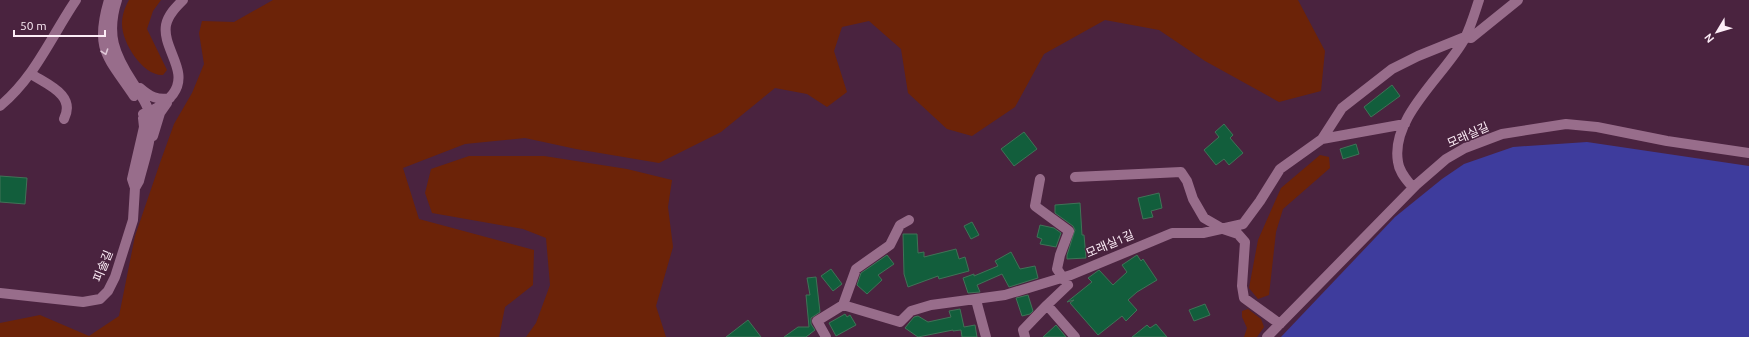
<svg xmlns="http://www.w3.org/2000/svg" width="1749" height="337" font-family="Ubuntu,'Noto Sans KR',sans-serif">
	<rect width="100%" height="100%" fill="#4a233f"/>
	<path fill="#6c2308" d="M129,0H161L153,11L147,29L167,70L163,75C143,76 122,43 122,24C122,15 125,7 129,0Z
		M273,0H1298L1325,51L1321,91L1279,102L1205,61L1159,30L1105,20L1044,54L1015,107L972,136L947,129L908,93L901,49L869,21L842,27L834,51L847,92L827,107L807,94L775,88L721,132L659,163L576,149L525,138L465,144L403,168L419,219L534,250L533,285L505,307L499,337H0V323L40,315L89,336L119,316L135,236L161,160L174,124L192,93L204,64L199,33L202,21L234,22Z
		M1320,155L1329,157L1330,168L1283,209L1276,232L1269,295L1258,299L1249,288L1258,240L1281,188Z
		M469,156H544L627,169L672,180L668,207L673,247L656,306L666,337H526L536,323L550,285L546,238L523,229L432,213L425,193L431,169Z
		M1248,309L1261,319L1264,327L1257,337H1244L1247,328L1242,317V311Z"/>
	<path fill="#3e3c9d" d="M1587,142L1749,166V337H1281L1395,217L1442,179L1464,164L1513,147Z"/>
	<path fill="#125e3c" stroke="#407357" d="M1392,85L1400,96L1371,117L1364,107Z
		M1224,124L1233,135L1230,138L1243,153L1229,165L1224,159L1216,165L1204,150L1219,137L1215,132Z
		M1024,132L1037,149L1014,166L1001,149Z
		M1356,144L1359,154L1343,159L1340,149Z
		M0,176L27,178L25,204L0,202Z
		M1159,193L1162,208L1151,211L1153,217L1143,219L1138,198Z
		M1080,203L1082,235H1084L1086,258L1067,259V255L1075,230L1073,226L1055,213V205Z
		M972,222L979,235L971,239L964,226Z
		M1040,225L1054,228L1061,233L1056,247L1040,244L1042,239L1037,237Z
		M903,234H917L918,253L924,252V257L956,249L959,259L965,257L969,271L939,279L938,276L908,287L904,274Z
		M1011,252L1020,269L1035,266L1038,278L1009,287L1002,274L977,285L980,292L968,293L963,278L974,274V276L998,266L995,261Z
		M887,255L894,264L878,275L882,280L867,294L857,285L861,273Z
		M1137,255L1141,261L1143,259L1157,280L1137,292L1128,300L1137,310L1126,321L1122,316L1098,335L1070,303L1074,300L1067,302L1092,282L1088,278L1099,270L1113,285L1127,272L1122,265Z
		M831,269L842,284L833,291L821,276Z
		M816,277L820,312L811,318V324L815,330L806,337H784L798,327H809L806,295H810L807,278Z
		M1028,295L1033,311L1030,314L1022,316L1016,298Z
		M1205,304L1210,315L1194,321L1189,310Z
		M960,309L964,327L975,325L977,337H962L961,330L953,331V330L918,337L905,328L914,317L918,316L928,322L951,317L949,311Z
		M845,314L847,317L850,315L856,325L836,336L829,323Z
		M748,320L761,337H726Z
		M1156,324L1167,337H1132L1147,325L1150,328Z
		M1056,325L1066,337H1043Z"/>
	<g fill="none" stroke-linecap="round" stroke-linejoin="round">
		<path stroke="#986d8b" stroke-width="10" d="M109,0C94,50 108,57 134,96
			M31,74C48,85 76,95 64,119
			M140,88C149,96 158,101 170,98
			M0,106C35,77 51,37 76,0
			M143,114C155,110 165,105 173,94C190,71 162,49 166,25C168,15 176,7 183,0
			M153,136L160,113L167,103
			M1322,139L1342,108L1392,69L1418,56L1465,37L1471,38L1518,0
			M1075,177L1181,172L1187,181L1193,199L1204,218L1223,229L1238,234L1245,242L1242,286L1244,298L1280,324
			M1040,179L1035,206L1069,231L1060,255L1057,269L1068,285L1047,305L1075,337
			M135,188L132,179L144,127L143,118
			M1413,188C1407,180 1399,172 1398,162C1390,117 1446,74 1465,38C1471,26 1475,12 1479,0
			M0,293L83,302L100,299L108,291L115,277L133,220L135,188L139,181C144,160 156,131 148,109C145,100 138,91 133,83C114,54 106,34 117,0
			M976,300L986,337
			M843,305L856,269L890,245L900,225L909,220
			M826,337L817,321L843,305L900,322L911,311L931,305L1005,295L1071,275L1172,233H1203L1243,224L1260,201L1280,169L1322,139L1405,124
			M1025,337L1023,330L1047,305
			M1267,337L1416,185L1446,159L1465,148L1502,134L1566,124L1597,127L1667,141L1749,153"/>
	</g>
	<defs><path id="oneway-chevron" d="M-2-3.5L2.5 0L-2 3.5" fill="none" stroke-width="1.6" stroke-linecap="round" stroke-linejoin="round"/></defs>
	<use stroke="#dfc7d7" href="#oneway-chevron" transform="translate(105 52) rotate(71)"/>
	<g text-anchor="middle" stroke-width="3" stroke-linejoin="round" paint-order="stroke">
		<g font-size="12" fill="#fdedf7" stroke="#4a233f">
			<text transform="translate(1468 135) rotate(-24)" y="4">모래실길</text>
			<text transform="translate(1110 244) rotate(-23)" y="4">모래실1길</text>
			<text transform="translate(103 266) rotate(-68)" y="4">피솔길</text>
		</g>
	</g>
	<g transform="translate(1717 32) rotate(232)" stroke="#4a233f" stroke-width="3" paint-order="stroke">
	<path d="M0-3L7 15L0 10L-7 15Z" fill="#fdedf7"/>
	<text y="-6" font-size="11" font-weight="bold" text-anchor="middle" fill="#fdedf7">N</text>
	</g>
	<path d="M14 30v6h91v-6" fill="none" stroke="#fdedf7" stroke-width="2"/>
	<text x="20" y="30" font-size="12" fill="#fdedf7" stroke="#4a233f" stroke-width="3" paint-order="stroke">50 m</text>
</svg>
